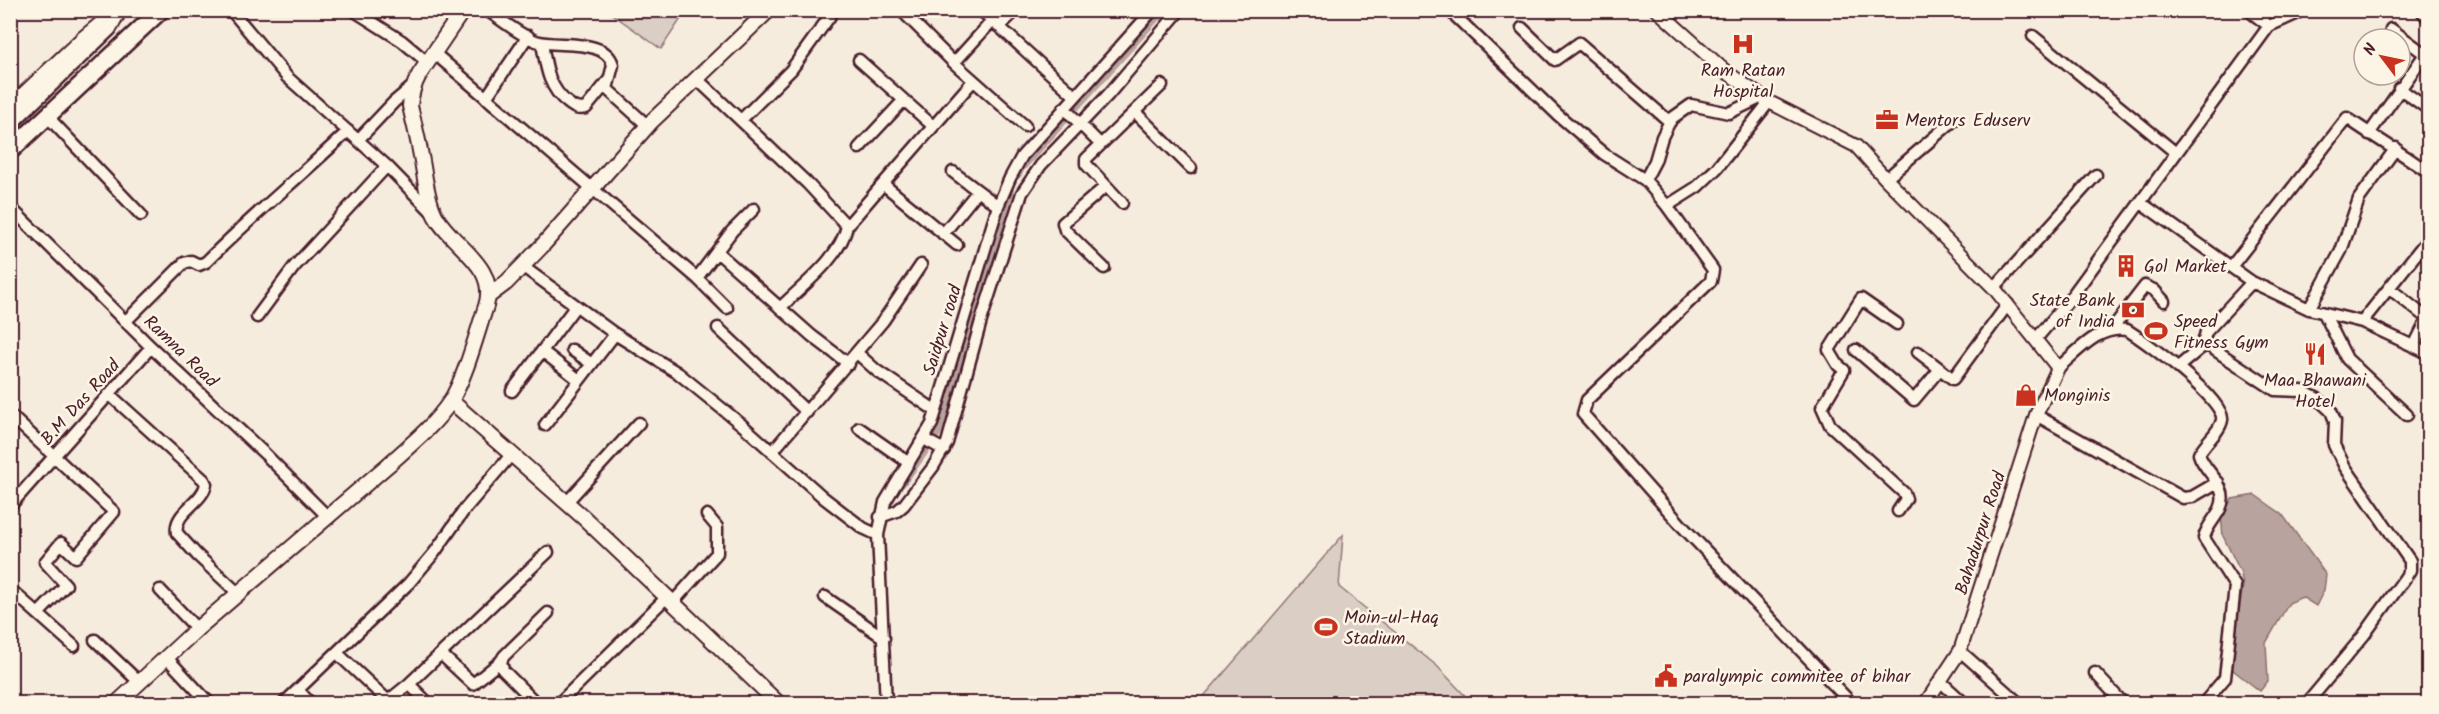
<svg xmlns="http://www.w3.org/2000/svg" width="2439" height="714" font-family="Kalam,sans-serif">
	<rect width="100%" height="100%" fill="#f5ecde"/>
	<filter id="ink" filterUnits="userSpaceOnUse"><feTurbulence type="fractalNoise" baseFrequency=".0167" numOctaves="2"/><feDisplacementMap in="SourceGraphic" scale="12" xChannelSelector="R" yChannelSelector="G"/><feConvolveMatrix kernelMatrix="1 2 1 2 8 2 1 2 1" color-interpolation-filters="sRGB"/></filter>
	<g filter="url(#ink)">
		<path fill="#dbcec4" stroke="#927678" stroke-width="1.5" d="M608,11H686L661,49Z
			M1343,535L1339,587L1437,666L1472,703H1198Z"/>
		<path fill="#b8a39e" stroke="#8c6e70" stroke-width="1.5" d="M2255,495L2282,514L2326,575L2324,590L2316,606L2302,597L2289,603L2266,643L2268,681L2260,691L2229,667L2243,586L2241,573L2223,536L2221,516L2232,499Z"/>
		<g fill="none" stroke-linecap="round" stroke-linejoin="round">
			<path stroke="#b8a39e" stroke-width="10" d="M1017,174L1020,168L1162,10
				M901,483L937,432L1009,191"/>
			<g stroke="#4a1f2b" stroke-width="15">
				<path id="minor" d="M231,10L287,77L387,166L432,212
					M353,10L402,41L427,62
					M487,10C503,21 518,34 536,41C556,48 606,37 613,65L607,89L648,126
					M901,10L954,63L1025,126
					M981,10L1075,96
					M1449,10L1558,115L1604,154L1645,180L1667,206L1713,270L1711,281L1587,400L1583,414L1682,526L1852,704
					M2253,10L2252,13L2269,26
					M2421,10L2428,18
					M999,27L1016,10
					M1522,28L1555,60L1579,43L1670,122
					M2033,36L2176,153
					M542,43C546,66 548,88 568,103C574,108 578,110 586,108L608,81
					M434,53L697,278L727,308
					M859,60L933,126
					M954,63L992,21
					M697,79L807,183L847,226L883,184
					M2399,88L2428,109
					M486,98L528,36
					M1064,108L1100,144
					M1135,112L1191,168
					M47,116L141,215
					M741,120L791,70L830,16
					M2369,134L2425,54L2391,29
					M358,140L394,102L413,86
					M859,148L903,101
					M953,172L998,206
					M1886,179L1954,120
					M1645,180L1655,161L1662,137L1671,119L1691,105L1729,113L1762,97
					M2140,202L2252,282L2309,309L2362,322L2428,353
					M1122,203L1086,164V159L1162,85
					M1667,206L1697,187L1717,168L1769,102
					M10,207L151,347L265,454L329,518
					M943,234L978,191
					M957,245L883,184L973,81
					M717,252L812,336L849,364
					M522,266L615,334L678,373L741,424L824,498L863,528L878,535
					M2231,267L2347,118C2374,137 2402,153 2428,172
					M1104,268L1065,230L1063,223L1106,186
					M697,278L732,231L754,209
					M1994,288L2096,175
					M2389,288L2428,319
					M780,308C802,286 841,257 847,226
					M2309,309L2341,251L2359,199L2396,148
					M2325,315L2347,359L2407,415
					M257,317L294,267L387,166
					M126,321L184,263L191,261L199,265L206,262C252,216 301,176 348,131
					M2362,322L2428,239
					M1897,324L1861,299L1829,350L1838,365L1844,370L1822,407L1830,425L1904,493L1906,499L1898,511
					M718,328L807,412
					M2111,330L2145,286L2154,290L2164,301
					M2036,339L2069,300L2269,26L2296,14L2299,10
					M2414,346L2428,318
					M2202,347L2206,332L2252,282
					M572,350L592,364
					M1856,350L1914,400L1940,369
					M542,351L579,380
					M1918,352L1953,379L2008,304
					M857,353L877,371L936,411
					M2178,367L2202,347L2209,346L2275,390L2302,391L2318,399L2331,411L2335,421L2334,445L2345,467L2410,561V570L2405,578L2364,635L2308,702L2309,704
					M2058,368C2078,351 2099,325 2127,330C2144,340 2226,400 2222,420C2220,432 2204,443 2199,454C2204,473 2231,485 2220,509C2215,519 2206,527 2204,538L2235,586L2225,678L2203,704
					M512,391L575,307
					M109,394L204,480L206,484C203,503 173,512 177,533L197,555L239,594
					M10,415L114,512L76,557L61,543L45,562L66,585L38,614
					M2036,415L2183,498L2192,497L2218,482
					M545,425L615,334
					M859,428L909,463
					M924,439L944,450
					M772,452L883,321L921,265
					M567,502L639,423
					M10,506L151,347
					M880,517L897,511L904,505L933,467L947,443L981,321L1022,193L1041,165L1108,95L1180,10
					M10,589L74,646
					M160,590L197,629
					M825,597L884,638
					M674,601L717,553V527L707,515
					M95,640L139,682
					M1960,651L2020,704
					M337,653L388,701L409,684
					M442,655L473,684L501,661
					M166,657L210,704
					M2095,673L2124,704
					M1940,681L1965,704
					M298,690L311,704
					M283,704L409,583L435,552L465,509L511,455
					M429,704L409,684L548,552
					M537,704L503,670L501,661L504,656L548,613
					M558,704L668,596
					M886,704L878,535L885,502L932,424L998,206L1010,178L1022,156L1153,10"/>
			</g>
			<g stroke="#4a1f2b" stroke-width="16">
				<path id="tertiary" d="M1657,10L1725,71L1769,102L1856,146L1886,179L1994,288L2058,368L2036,415L1960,651L1925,704
					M10,106L81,39L114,12"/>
			</g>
			<g stroke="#4a1f2b" stroke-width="18">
				<path id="secondary" d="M490,295L506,283L542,246L651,122L769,10
					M451,401L583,517L779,704
					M116,704L197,629L388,465C409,446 434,426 450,402C465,379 477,333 486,306C499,265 451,246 435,215C426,197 425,175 421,156C418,139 414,123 410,106C411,94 413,86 419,75L463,10"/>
			</g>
			<g stroke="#4a1f2b" stroke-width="21">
				<path id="primary" d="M10,122L108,28L118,10
					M10,151L161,10"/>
			</g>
			<use href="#minor" stroke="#fcf5e5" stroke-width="10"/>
			<use href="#tertiary" stroke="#fcf5e5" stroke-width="12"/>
			<use href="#secondary" stroke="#fcf5e5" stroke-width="14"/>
			<use href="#primary" stroke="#fcf5e5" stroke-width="16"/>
		</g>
	</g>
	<defs>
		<g id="hospital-bare" transform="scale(1.8)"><path d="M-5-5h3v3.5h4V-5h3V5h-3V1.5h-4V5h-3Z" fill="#c8321e" stroke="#fcf5e5" stroke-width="2.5" paint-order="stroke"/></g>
		<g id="office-bare" transform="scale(1.8)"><path d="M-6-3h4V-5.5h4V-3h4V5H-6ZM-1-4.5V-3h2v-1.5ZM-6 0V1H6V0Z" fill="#c8321e" stroke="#fcf5e5" stroke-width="2.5" paint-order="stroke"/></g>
		<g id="building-bare" transform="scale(1.8)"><path d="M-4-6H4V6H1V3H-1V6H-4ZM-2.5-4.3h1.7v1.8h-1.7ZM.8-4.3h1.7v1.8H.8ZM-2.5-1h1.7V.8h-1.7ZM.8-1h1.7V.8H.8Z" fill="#c8321e" stroke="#fcf5e5" stroke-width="2.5" paint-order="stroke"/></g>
		<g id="bank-bare" transform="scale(1.8)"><path d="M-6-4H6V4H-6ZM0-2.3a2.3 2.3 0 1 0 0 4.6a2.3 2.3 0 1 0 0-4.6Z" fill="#c8321e" stroke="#fcf5e5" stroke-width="2.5" paint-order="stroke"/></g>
		<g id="stadium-bare" transform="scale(1.8)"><path d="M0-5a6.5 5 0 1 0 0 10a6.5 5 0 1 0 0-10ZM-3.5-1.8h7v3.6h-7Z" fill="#c8321e" stroke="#fcf5e5" stroke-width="2.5" paint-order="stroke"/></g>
		<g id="restaurant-bare" transform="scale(1.8)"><path d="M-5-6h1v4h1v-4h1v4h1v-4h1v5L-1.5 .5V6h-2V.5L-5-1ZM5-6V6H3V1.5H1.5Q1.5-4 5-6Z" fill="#c8321e" stroke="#fcf5e5" stroke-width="2.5" paint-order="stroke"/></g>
		<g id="shop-bare" transform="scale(1.8)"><path d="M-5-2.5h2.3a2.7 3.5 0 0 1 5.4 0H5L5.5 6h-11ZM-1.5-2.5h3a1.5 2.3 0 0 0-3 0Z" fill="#c8321e" stroke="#fcf5e5" stroke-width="2.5" paint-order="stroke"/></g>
		<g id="civic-bare" transform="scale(1.8)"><path d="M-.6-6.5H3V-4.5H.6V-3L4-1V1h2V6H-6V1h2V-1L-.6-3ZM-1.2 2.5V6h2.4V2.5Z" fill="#c8321e" stroke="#fcf5e5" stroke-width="2.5" paint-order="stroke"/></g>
	</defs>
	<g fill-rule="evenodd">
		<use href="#hospital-bare" x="1743" y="44"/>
		<use href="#office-bare" x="1887" y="120"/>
		<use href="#building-bare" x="2126" y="266"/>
		<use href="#bank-bare" x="2133" y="310"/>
		<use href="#stadium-bare" x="2156" y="331"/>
		<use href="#restaurant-bare" x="2315" y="354"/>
		<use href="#shop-bare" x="2026" y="395"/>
		<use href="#stadium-bare" x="1326" y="627"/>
		<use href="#civic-bare" x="1666" y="676"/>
	</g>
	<g text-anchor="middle" stroke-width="5" stroke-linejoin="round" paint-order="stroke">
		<g font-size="18" fill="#4a1f2b" stroke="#fcf5e5" text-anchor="start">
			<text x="1743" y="76" text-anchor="middle">Ram Ratan<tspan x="1743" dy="21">Hospital</tspan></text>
			<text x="1905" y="126">Mentors Eduserv</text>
			<text x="2144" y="272">Gol Market</text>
			<text x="2115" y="306" text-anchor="end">State Bank<tspan x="2115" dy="21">of India</tspan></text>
			<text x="2174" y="327">Speed<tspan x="2174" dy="21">Fitness Gym</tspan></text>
			<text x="2315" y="386" text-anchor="middle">Maa Bhawani<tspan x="2315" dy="21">Hotel</tspan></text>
			<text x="2044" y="401">Monginis</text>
			<text x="1344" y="623">Moin-ul-Haq<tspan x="1344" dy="21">Stadium</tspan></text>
			<text x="1684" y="682">paralympic commitee of bihar</text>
		</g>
		<g font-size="18" fill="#4a1f2b" stroke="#fcf5e5">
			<text transform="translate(942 330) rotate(-73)" y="6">Saidpur road</text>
			<text transform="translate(181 351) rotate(44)" y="6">Ramna Road</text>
			<text transform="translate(80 402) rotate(-48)" y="6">B.M Das Road</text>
			<text transform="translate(1980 533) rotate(-72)" y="6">Bahadurpur Road</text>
		</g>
	</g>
	<rect width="2439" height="714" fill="none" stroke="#fcf5e5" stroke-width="36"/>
	<rect x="18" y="18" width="2403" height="678" fill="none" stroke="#4a1f2b" stroke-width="2" filter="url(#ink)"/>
	<g transform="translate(2382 57) rotate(302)"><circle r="28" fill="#fcf5e5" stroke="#b59f9b" stroke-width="1.5"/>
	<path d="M0-4.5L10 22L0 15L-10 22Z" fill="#c8321e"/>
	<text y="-9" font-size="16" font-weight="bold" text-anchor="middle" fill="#4a1f2b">N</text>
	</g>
</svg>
